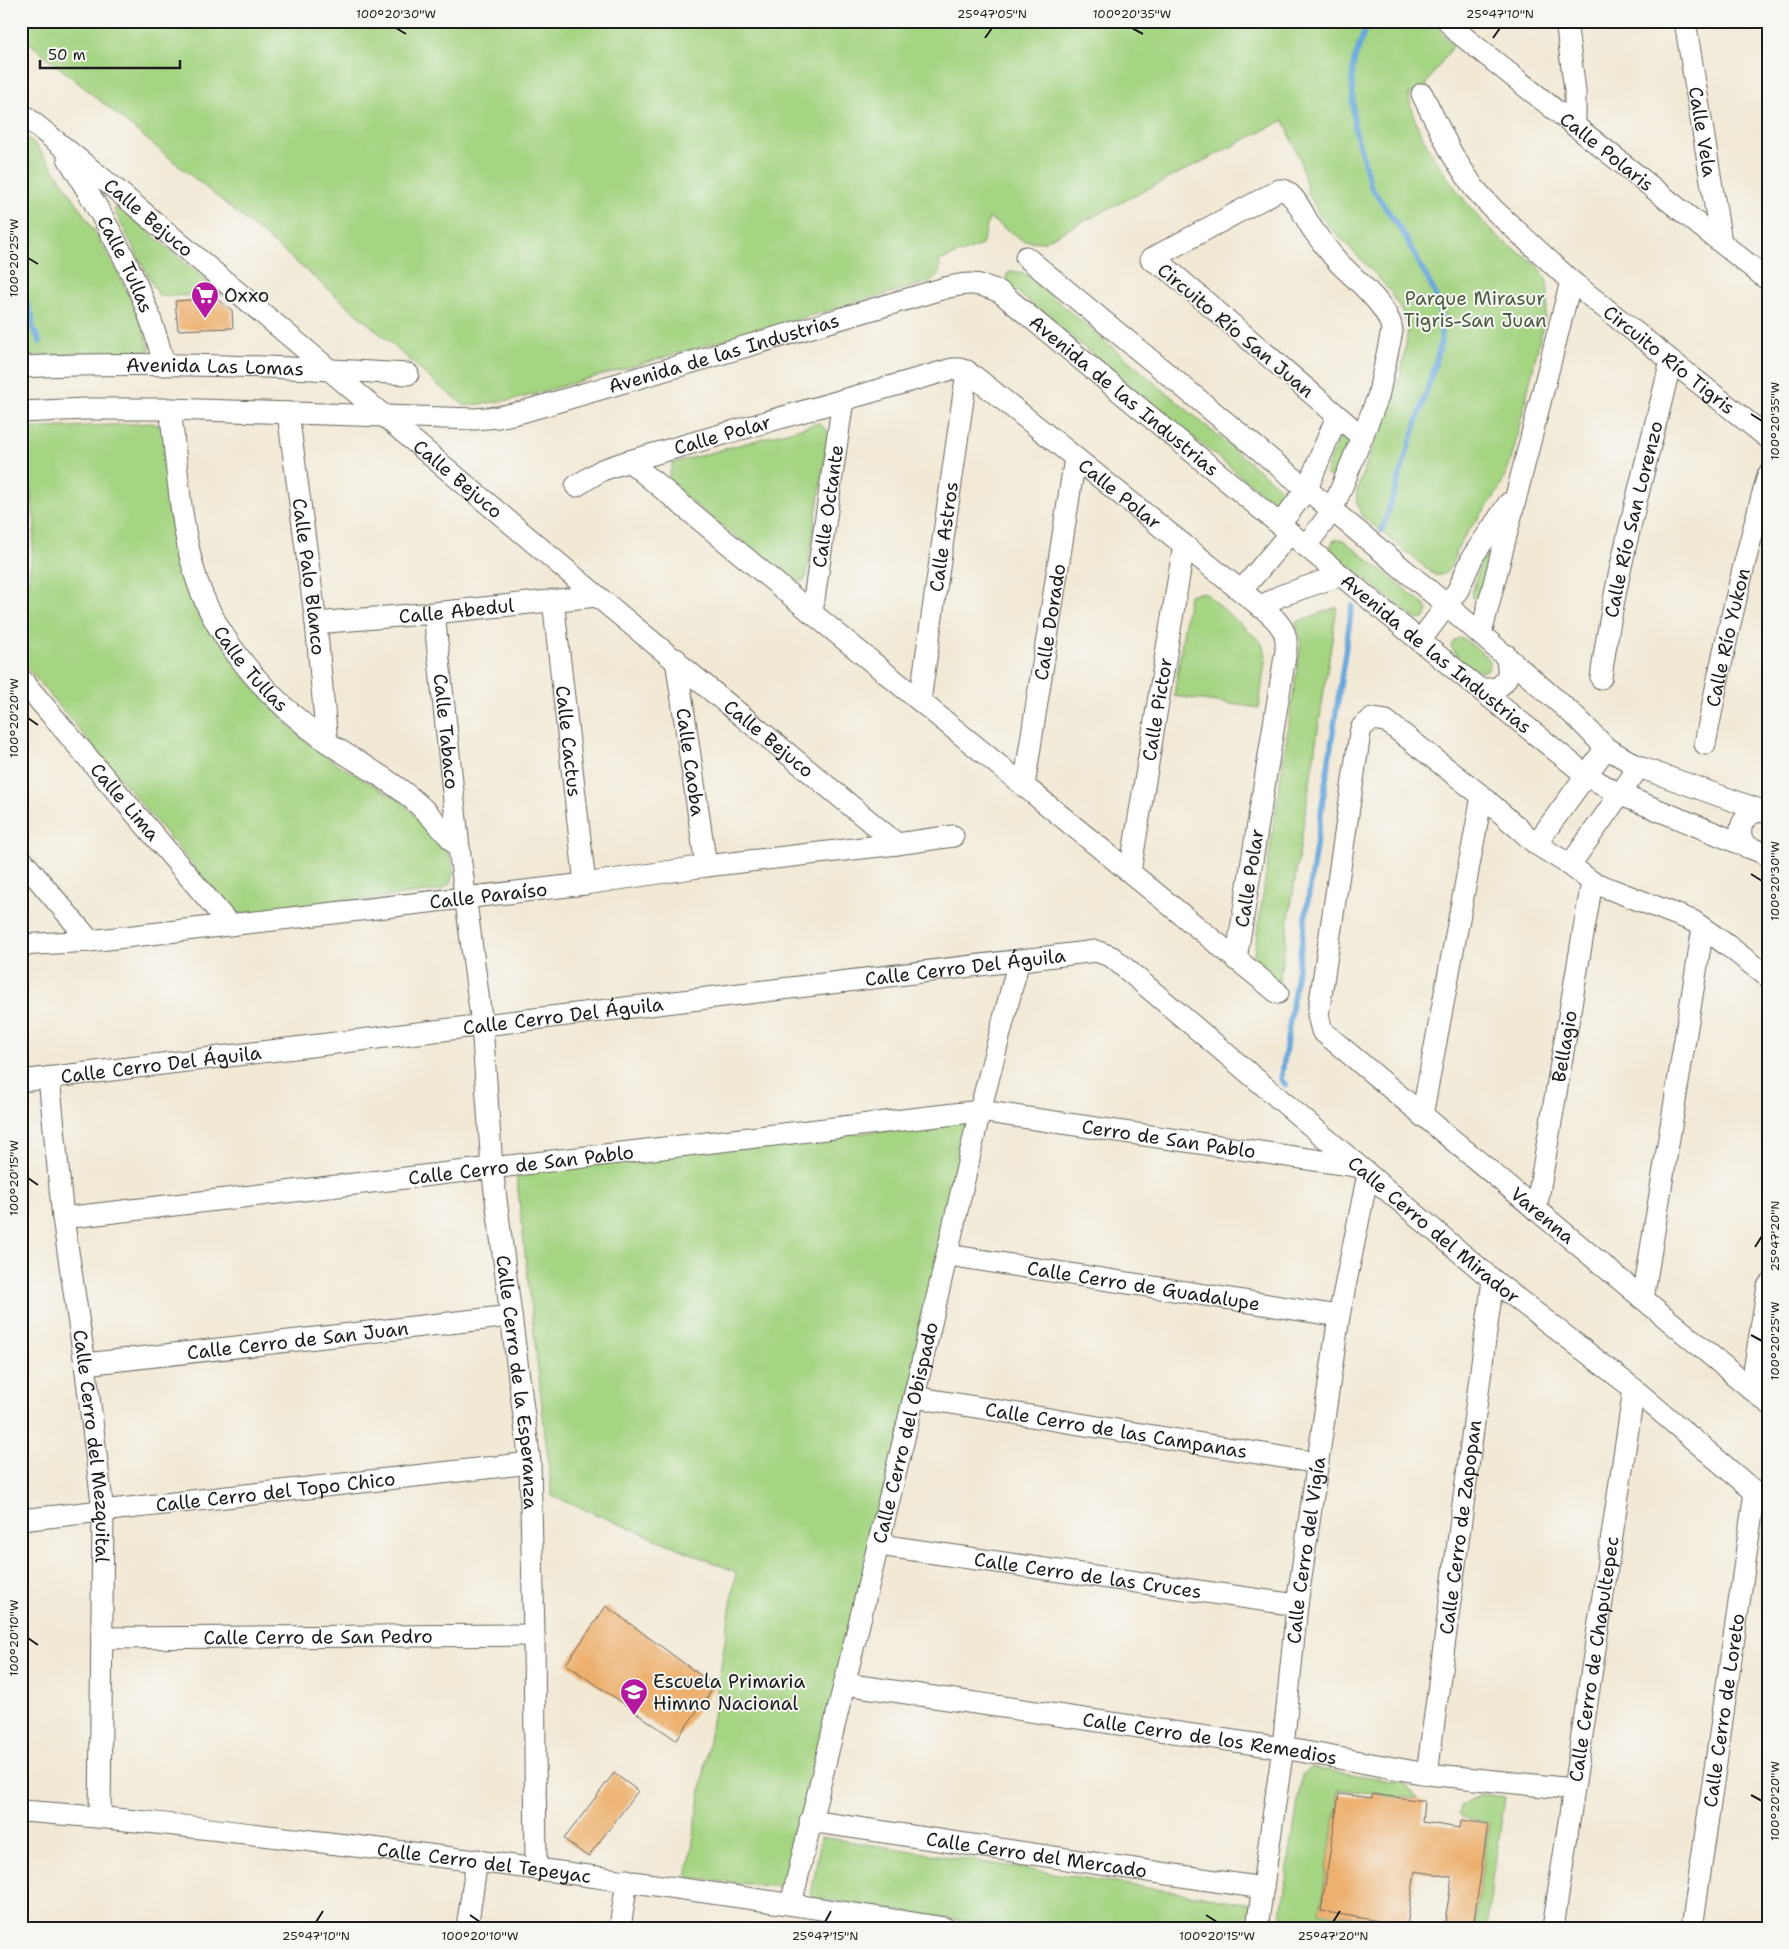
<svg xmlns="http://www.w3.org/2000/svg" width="1789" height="1949" font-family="'Shantell Sans',sans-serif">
	<rect width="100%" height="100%" fill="#f6f6f2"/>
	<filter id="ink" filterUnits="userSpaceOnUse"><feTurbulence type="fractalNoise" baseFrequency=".02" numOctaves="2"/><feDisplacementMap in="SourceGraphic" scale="10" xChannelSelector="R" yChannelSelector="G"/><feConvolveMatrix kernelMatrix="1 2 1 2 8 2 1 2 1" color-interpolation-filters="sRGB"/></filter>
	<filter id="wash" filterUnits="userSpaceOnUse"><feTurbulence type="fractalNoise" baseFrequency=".0096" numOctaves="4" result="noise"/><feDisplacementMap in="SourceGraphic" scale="20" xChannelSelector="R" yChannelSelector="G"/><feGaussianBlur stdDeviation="1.12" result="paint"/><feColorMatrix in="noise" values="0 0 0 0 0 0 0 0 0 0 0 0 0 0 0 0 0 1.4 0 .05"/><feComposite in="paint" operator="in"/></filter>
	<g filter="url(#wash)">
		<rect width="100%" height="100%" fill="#f2e9d5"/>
		<path fill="#a5d482" stroke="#60784f" d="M21,21H1437L1442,34L1453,46L1426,84L1428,86L1409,94C1410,135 1469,211 1499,238C1511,249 1533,259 1542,271C1549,282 1549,296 1547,308C1539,342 1531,377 1523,411C1516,438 1512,467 1498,491C1487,510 1471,524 1460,543C1453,555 1453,578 1435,575L1363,517C1355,504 1355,497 1359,483L1401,374L1408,330L1406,320L1392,294L1378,277L1320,217L1308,192L1300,160L1284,120L1043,242L1024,241L989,218L982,245L939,261C941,270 940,275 932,281L517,399L465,406L434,382L385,338L282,250L21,36Z
			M21,133L35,144L42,153C68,188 91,224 112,262C127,290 142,318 150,350L149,351L21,356Z
			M117,207L123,210L223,295L159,296L115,212L114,208Z
			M1011,271L1024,273L1280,488L1283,495C1281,501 1277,503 1271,501L1010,286L1006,279L1007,274Z
			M153,423L166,429L185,550L244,676L297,734L337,764L404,803L451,858L454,872L450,883L442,890L250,914L236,913L227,906L24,664L21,650L35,525L31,491L21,477V429Z
			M819,423L829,432L806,579L795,584L667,482L673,463Z
			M1342,437L1347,438L1348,442L1334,476L1330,478L1326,474V471L1339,439Z
			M1338,539L1343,540L1425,605L1428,610L1425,618L1420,620L1414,618L1334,554L1331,546L1333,541Z
			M1485,558L1490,561L1480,599L1477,600L1472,598V594L1481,560Z
			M1204,592L1261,642L1266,654L1259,708L1174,696L1189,595Z
			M1337,607L1279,983L1253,961L1301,643L1296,622Z
			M1459,638L1464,639L1487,657L1490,665L1487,670C1484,671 1482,673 1479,671C1471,669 1452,653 1451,645L1454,640Z
			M978,1120L789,1888L687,1878L736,1572L552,1496L516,1172Z
			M1310,1768L1404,1782L1418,1799L1339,1789L1320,1912L1416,1928H1279L1302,1774Z
			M1483,1794L1505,1797L1486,1928H1474L1489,1823L1462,1818L1459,1815L1460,1806Z
			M821,1837L1252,1904L1248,1928H1009L811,1897Z"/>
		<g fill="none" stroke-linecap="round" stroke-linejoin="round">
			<path stroke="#69a7db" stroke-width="5.5" d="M1368,21L1354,61L1352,80L1354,125L1371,187L1403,233L1434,291L1439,307L1441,323V342L1436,362L1382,531
				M21,275L24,281V295L32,316L33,328L40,342
				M1286,1085L1281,1080L1352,606"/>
		</g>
		<g id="blocks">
			<path fill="#edb06e" d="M215,298L232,310L233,328L178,330L175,301Z
				M606,1606L715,1686L676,1740L566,1664Z
				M614,1773L638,1791L588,1857L564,1839Z
				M1339,1794L1372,1798V1794L1424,1801L1422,1822L1460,1828L1461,1820L1488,1824L1473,1928H1444L1452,1877L1415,1871L1407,1926L1321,1911Z"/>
		</g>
	</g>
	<g filter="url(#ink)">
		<use href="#blocks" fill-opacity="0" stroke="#67645d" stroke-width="1"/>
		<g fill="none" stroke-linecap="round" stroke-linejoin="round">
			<g stroke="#67645d" stroke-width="23">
				<g id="minor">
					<path id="s1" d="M1448,21L1455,30L1768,280"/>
					<path d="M1566,21L1575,91V126"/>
					<path id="s2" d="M1685,21L1721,242"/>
					<path id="s3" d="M1422,94L1452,154L1474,188L1494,210L1571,281L1768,438"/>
					<path id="s4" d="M21,113L119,192L597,596L897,844"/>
					<path id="s5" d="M68,158C107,223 147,291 164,365"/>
					<path d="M1279,190H1284C1298,198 1304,217 1313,230C1321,241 1330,253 1339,263C1356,280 1390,307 1392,331L1378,397L1362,437L1170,271L1151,259Z"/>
					<path d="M1026,257L1448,606L1578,719L1606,748L1639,767L1768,813"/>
					<path id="s6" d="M21,367C150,361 280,367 408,374"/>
					<path id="s7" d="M170,409C177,461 179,516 193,567C211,637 270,701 327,742C353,760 381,774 406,794C426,809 443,830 459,848"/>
					<path id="s8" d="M21,412L85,409H170L475,419L498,417L522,412L945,288C969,282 977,282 1000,292L1420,641L1586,775L1619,794L1768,855"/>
					<path id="s9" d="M288,413L316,623L327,742"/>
					<path d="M629,461L812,613L1278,993"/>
					<path id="s10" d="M576,486L602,470L629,461L952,369H960L975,377L1241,591C1255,603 1274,614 1283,630C1287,636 1286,643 1286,650L1236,960"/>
					<path d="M1280,524L1307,489L1337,416"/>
					<path d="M1306,546L1332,511L1362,437"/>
					<path d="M1241,591L1290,533"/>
					<path id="s11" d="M553,600L585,884"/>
					<path d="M1260,607L1280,596L1341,575"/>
					<path id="s12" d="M434,613L459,848L482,1025L492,1168L530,1463L534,1635L536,1868"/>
					<path id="s13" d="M812,613L843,400"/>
					<path id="s14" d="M316,623L434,613L597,596"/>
					<path d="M1481,634L1571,281"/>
					<path d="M1420,641L1458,590L1473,556L1509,503"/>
					<path id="s15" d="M676,659L706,866"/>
					<path id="s16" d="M1601,678C1615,571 1646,466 1671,361"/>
					<path id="s17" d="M21,679L230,925"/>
					<path d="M1481,690L1497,688C1511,679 1509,669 1506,655"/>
					<path id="s18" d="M920,701L967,371"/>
					<path id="s19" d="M1705,744C1722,653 1743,564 1768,475"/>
					<path id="s20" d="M1024,786L1075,458"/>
					<path d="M1536,844L1606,748"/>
					<path d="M1747,847C1734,833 1742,813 1761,811"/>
					<path d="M21,859L90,941"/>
					<path d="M1570,865L1639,767"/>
					<path id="s21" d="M1130,872L1184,545"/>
					<path id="s22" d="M21,945L90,941L585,884L706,866L897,844L953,836"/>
					<path id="s23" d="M1768,977L1727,945L1693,921L1592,882L1570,865L1536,844L1482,796L1386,721L1372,719L1362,727L1360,733L1318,1015L1322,1031L1768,1403"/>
					<path id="s24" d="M49,1078L63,1218L85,1364L103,1511L100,1817"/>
					<path id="s25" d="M21,1081L1096,951L1112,957L1493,1280L1634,1389L1768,1503"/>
					<path d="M1422,1116L1482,796"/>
					<path id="s26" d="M1536,1210L1592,882"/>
					<path id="s27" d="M63,1218L980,1111L1356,1166"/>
					<path id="s28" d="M948,1255L1339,1316"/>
					<path d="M1643,1299L1703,928"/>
					<path id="s29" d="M85,1364L511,1316"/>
					<path d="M1751,1389L1768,1286"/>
					<path id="s30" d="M914,1397L1318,1463"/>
					<path id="s31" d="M21,1520L530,1463"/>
					<path id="s32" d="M879,1545L1297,1605"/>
					<path id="s33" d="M102,1638L534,1635"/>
					<path id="s34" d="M845,1684L1283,1748L1427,1774L1573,1789"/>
					<path id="s35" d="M1427,1774L1493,1280"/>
					<path id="s36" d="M21,1811C124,1818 226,1831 329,1843C535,1867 740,1896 945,1928"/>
					<path id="s37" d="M810,1821L1263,1888"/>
					<path id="s38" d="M791,1904L914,1397L980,1111L1019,960"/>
					<path d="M467,1928L477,1860"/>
					<path d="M620,1928L627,1880"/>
					<path id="s39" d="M1257,1928L1283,1748L1297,1605L1339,1316L1368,1174"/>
					<path id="s40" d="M1553,1928L1634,1389"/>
					<path id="s41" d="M1692,1928L1755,1492"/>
				</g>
			</g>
			<use href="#minor" stroke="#fff" stroke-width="21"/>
		</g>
	</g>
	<path fill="none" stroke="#1c1c1c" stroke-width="2" d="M396,28L406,34M1132,28L1143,34M985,38L992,28M1493,38L1500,28M28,258L38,264M1751,414L1762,421M28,718L38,725M1751,874L1762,881M28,1178L38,1185M1755,1247L1762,1236M1751,1335L1762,1341M28,1638L38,1645M1751,1795L1762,1801M470,1915L480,1922M1206,1915L1217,1922M316,1922L323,1911M825,1922L831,1911M1333,1922L1340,1911"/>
	<defs>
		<g id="supermarket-pin" transform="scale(1.4375)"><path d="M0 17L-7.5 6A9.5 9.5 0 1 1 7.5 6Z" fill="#b5179e" stroke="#f6f6f2"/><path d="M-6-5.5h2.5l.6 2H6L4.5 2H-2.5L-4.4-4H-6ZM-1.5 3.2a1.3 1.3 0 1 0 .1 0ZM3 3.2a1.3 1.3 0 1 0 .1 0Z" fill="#fff"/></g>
		<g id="school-pin" transform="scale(1.4375)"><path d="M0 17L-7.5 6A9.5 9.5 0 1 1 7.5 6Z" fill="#b5179e" stroke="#f6f6f2"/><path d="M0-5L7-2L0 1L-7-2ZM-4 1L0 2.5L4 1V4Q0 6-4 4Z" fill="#fff"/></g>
	</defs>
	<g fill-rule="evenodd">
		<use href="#supermarket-pin" x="205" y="295"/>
		<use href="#school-pin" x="634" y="1692"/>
	</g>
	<g text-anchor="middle" stroke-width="4" stroke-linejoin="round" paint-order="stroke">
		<g font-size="19" fill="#1c1c1c" stroke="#f6f6f2">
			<text dy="7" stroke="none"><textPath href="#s2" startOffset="112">Calle Vela</textPath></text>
			<text dy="7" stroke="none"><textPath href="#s1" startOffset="206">Calle Polaris</textPath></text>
			<text dy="7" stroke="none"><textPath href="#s4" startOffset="165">Calle Bejuco</textPath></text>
			<text dy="7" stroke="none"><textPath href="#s5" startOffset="121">Calle Tullas</textPath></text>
			<text transform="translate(1236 330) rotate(40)" y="7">Circuito Río San Juan</text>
			<text dy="7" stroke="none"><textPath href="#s8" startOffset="712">Avenida de las Industrias</textPath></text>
			<text dy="7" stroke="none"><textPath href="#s3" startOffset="368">Circuito Río Tigris</textPath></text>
			<text dy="7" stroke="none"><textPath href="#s6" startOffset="194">Avenida Las Lomas</textPath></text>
			<text dy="7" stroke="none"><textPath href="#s8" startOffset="1161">Avenida de las Industrias</textPath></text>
			<text dy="7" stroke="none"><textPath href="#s10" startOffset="156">Calle Polar</textPath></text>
			<text dy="7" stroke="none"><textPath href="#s4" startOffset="570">Calle Bejuco</textPath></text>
			<text dy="7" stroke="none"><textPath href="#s10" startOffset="606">Calle Polar</textPath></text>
			<text dy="7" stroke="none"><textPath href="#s13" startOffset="108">Calle Octante</textPath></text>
			<text dy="7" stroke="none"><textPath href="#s16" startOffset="162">Calle Río San Lorenzo</textPath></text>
			<text dy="7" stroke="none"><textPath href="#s18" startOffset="166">Calle Astros</textPath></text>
			<text dy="7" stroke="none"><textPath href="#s9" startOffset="165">Calle Palo Blanco</textPath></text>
			<text dy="7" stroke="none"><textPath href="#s14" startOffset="141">Calle Abedul</textPath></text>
			<text dy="7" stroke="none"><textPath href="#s20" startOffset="166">Calle Dorado</textPath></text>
			<text dy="7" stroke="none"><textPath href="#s19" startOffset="109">Calle Río Yukon</textPath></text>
			<text dy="7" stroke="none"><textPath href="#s8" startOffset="1566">Avenida de las Industrias</textPath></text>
			<text dy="7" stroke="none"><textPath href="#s7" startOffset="278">Calle Tullas</textPath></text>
			<text dy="7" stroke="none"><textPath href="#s21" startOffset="165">Calle Pictor</textPath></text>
			<text dy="7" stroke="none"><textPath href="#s12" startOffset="119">Calle Tabaco</textPath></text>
			<text dy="7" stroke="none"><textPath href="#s4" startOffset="975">Calle Bejuco</textPath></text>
			<text dy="7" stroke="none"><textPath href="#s11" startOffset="142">Calle Cactus</textPath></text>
			<text dy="7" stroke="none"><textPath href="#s15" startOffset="104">Calle Caoba</textPath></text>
			<text dy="7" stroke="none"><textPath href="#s17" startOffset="161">Calle Lima</textPath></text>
			<text transform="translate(1249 878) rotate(-81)" y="7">Calle Polar</text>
			<text dy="7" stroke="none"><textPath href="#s22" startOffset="470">Calle Paraíso</textPath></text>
			<text dy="7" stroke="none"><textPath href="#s25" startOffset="951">Calle Cerro Del Águila</textPath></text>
			<text dy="7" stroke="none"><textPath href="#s25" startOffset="546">Calle Cerro Del Águila</textPath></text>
			<text dy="7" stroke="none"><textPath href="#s26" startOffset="166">Bellagio</textPath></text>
			<text dy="7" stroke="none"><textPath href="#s25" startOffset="141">Calle Cerro Del Águila</textPath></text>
			<text dy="7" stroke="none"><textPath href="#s27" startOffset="1114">Cerro de San Pablo</textPath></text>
			<text dy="7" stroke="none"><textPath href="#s27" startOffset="461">Calle Cerro de San Pablo</textPath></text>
			<text dy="7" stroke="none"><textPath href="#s23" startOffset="1086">Varenna</textPath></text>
			<text dy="7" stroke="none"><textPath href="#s25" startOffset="1522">Calle Cerro del Mirador</textPath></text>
			<text dy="7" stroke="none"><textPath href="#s28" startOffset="198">Calle Cerro de Guadalupe</textPath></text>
			<text dy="7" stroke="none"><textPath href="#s29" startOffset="214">Calle Cerro de San Juan</textPath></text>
			<text dy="7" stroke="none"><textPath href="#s12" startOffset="774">Calle Cerro de la Esperanza</textPath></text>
			<text dy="7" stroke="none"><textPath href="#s30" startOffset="205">Calle Cerro de las Campanas</textPath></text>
			<text dy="7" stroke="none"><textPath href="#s38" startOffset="485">Calle Cerro del Obispado</textPath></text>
			<text dy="7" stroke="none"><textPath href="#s24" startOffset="371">Calle Cerro del Mezquital</textPath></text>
			<text dy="7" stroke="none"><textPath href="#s31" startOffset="256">Calle Cerro del Topo Chico</textPath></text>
			<text dy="7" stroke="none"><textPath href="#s35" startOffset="249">Calle Cerro de Zapopan</textPath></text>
			<text dy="7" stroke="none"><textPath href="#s39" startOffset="381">Calle Cerro del Vigía</textPath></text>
			<text dy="7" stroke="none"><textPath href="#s32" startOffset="211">Calle Cerro de las Cruces</textPath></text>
			<text dy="7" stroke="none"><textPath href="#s33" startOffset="216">Calle Cerro de San Pedro</textPath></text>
			<text dy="7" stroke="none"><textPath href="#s40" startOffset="272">Calle Cerro de Chapultepec</textPath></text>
			<text dy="7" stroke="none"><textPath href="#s41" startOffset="220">Calle Cerro de Loreto</textPath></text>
			<text dy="7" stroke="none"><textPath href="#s34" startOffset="369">Calle Cerro de los Remedios</textPath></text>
			<text dy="7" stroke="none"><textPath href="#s37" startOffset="229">Calle Cerro del Mercado</textPath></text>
			<text dy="7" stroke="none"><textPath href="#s36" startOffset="466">Calle Cerro del Tepeyac</textPath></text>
		</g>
		<g font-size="19" fill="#1c1c1c" stroke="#f6f6f2" text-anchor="start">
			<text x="224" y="302">Oxxo</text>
			<text x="653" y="1688">Escuela Primaria<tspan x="653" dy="22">Himno Nacional</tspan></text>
		</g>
		<g font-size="19" fill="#4c5c40" stroke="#f6f6f2">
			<text x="1475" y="305">Parque Mirasur<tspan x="1475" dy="22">Tigris-San Juan</tspan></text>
		</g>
	</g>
	<rect width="1789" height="1949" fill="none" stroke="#f6f6f2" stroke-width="55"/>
	<path d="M40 60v8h140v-8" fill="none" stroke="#1c1c1c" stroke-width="2.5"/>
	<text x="48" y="60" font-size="15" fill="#1c1c1c" stroke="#f6f6f2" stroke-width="4" paint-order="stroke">50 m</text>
	<rect x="28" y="28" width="1734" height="1894" fill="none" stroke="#1c1c1c" stroke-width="2"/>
	<g font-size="12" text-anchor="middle" fill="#1c1c1c">
		<text x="396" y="18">100°20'30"W</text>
		<text x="992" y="18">25°47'05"N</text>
		<text x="1132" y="18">100°20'35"W</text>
		<text x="1500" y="18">25°47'10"N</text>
		<text transform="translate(14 258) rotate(-90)" y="4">100°20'25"W</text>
		<text transform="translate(1775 421) rotate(-90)" y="4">100°20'35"W</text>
		<text transform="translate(14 718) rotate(-90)" y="4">100°20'20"W</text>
		<text transform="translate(1775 881) rotate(-90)" y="4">100°20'30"W</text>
		<text transform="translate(14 1178) rotate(-90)" y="4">100°20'15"W</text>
		<text transform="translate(1775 1236) rotate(-90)" y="4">25°47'20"N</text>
		<text transform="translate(1775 1341) rotate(-90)" y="4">100°20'25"W</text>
		<text transform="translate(14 1638) rotate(-90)" y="4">100°20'10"W</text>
		<text transform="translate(1775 1801) rotate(-90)" y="4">100°20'20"W</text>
		<text x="316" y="1940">25°47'10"N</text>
		<text x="480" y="1940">100°20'10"W</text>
		<text x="825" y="1940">25°47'15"N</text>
		<text x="1217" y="1940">100°20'15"W</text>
		<text x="1333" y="1940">25°47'20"N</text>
	</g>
</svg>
